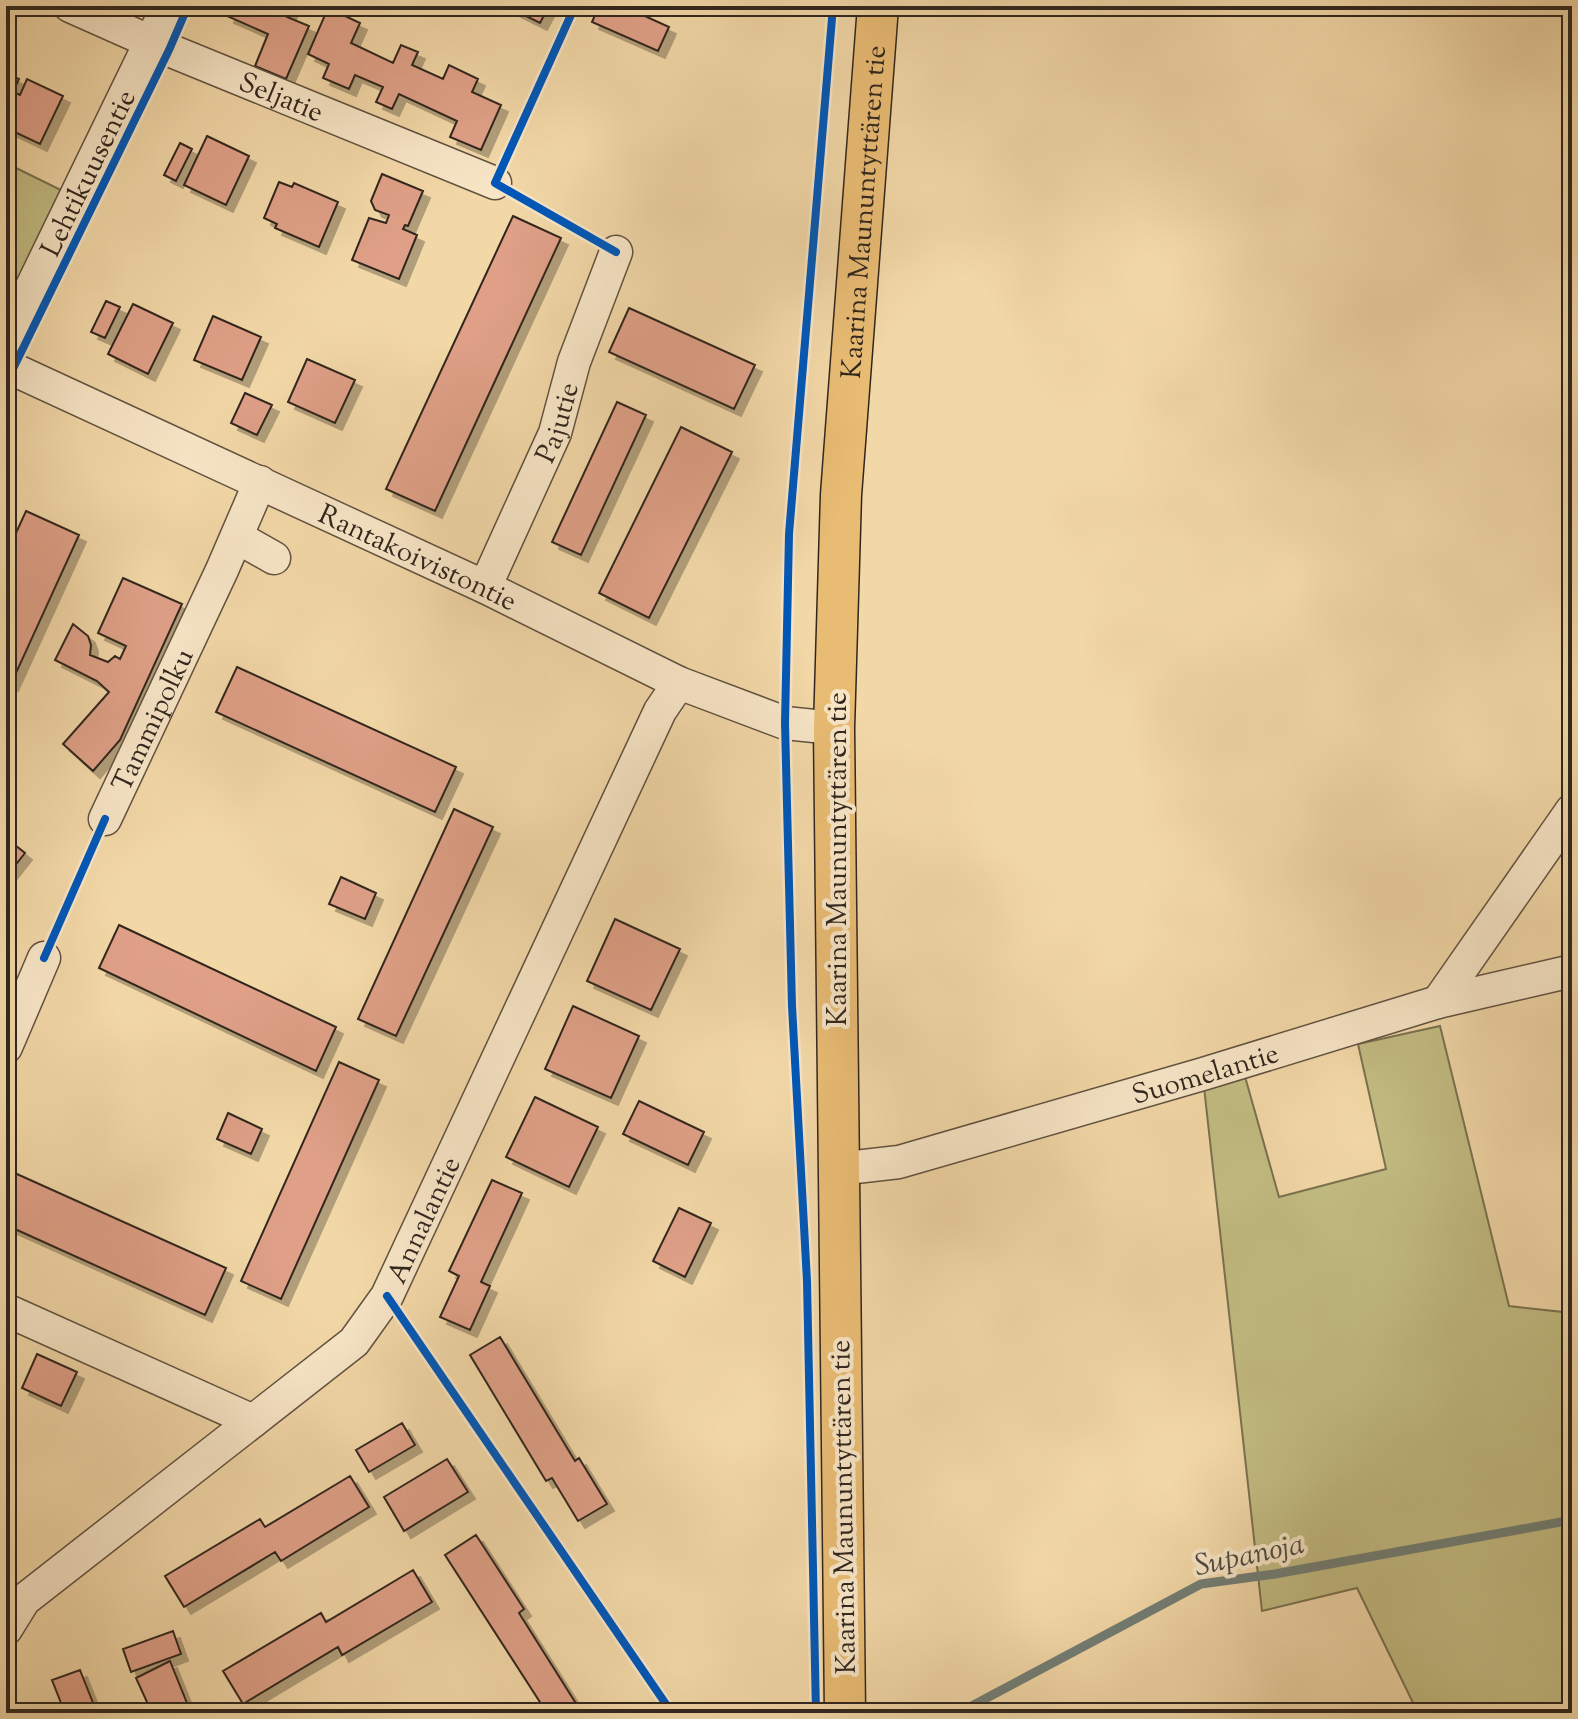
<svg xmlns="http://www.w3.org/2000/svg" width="1578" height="1719" font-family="'Sorts Mill Goudy',serif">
	<defs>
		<filter id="shadow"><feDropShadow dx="7" dy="7" stdDeviation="0" flood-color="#0004"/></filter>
	</defs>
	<rect width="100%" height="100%" fill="#f2d7a7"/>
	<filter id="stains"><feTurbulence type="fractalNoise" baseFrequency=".0025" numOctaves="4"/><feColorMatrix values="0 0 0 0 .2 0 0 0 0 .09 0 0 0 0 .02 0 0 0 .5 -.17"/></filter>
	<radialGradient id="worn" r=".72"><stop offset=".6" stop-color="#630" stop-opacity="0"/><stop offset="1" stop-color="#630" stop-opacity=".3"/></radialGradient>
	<path fill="#c2bc82" stroke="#7a7150" stroke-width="2" d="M6,163L75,197L6,340Z
		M1440,1026L1509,1306L1572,1313V1713H1418L1357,1588L1262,1611L1204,1087L1244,1073L1279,1197L1386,1169L1358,1044Z"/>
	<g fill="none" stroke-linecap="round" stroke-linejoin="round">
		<path stroke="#727e75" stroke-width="9" d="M966,1713V1709L1201,1584L1275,1574L1572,1520"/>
	</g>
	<path fill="#dfa087" stroke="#31261e" stroke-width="2" filter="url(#shadow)" d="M231,6H292L287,17L309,26L286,79L255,66L268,34L227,16Z
		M506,6H549L540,23Z
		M599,6H623L669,27L658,51L592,22Z
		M328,8L360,23L351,43L393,63L401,45L418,52L412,65L443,79L449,65L478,79L472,92L501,105L481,150L450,137L457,121L399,94L392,109L376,102L383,87L355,75L349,89L323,78L329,64L308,54Z
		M6,73L19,79L13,92L20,95L27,79L63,96L40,144L6,128L12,112L6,109Z
		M207,136L249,156L226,205L184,185Z
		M180,143L192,149L176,181L164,175Z
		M382,174L423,191L408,226L405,225L403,229L417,235L399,279L352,260L369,218L386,223L389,215L375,210L371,201Z
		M279,182L292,187L294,183L338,202L319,247L275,228L277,224L264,218Z
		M513,216L561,238L435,511L386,489Z
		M106,301L120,307L105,338L91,332Z
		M133,304L173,323L148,374L108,354Z
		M629,308L755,365L734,409L609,352Z
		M213,316L261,337L242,380L194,360Z
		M307,359L355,380L335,423L288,402Z
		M245,393L272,405L257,435L231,423Z
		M617,402L646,415L581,555L552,542Z
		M681,427L732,452L649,618L599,593Z
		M26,511L79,535L11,684L6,682V555Z
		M123,578L182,604L120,740L93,771L63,744L109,692L97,681L55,660L73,624L88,636L91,645L90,655L108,662L115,656L120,659L126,646L98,633Z
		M237,667L456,767L435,812L216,712Z
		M454,809L493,827L396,1036L358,1019Z
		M6,838L25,853L6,877Z
		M341,877L376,893L365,919L329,904Z
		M615,919L680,949L651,1010L587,981Z
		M119,925L336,1027L316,1071L99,968Z
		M573,1006L639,1036L611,1098L545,1069Z
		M339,1062L379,1080L281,1299L241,1281Z
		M535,1097L598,1127L569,1187L506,1157Z
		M639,1101L704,1132L688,1165L623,1134Z
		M228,1113L262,1129L251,1154L217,1139Z
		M8,1170L226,1268L205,1315L6,1225Z
		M492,1180L522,1193L481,1282L490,1286L470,1330L440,1317L459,1276L449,1271Z
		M679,1208L711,1223L685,1277L653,1261Z
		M500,1337L575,1461L579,1458L607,1504L578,1521L552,1478L546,1481L470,1355Z
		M37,1354L77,1372L61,1406L22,1388Z
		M402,1423L415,1445L369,1472L356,1450Z
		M447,1459L468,1492L404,1531L384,1497Z
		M350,1476L369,1507L281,1561L275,1552L184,1607L165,1576L260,1519L265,1527Z
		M476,1535L524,1609L519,1613L582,1713H547L445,1555Z
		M413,1570L432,1602L342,1655L338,1647L243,1704L223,1671L321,1613L326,1622Z
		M173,1631L181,1654L131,1672L123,1649Z
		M170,1661L191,1713H152L136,1678Z
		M80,1670L97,1713H65L52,1680Z"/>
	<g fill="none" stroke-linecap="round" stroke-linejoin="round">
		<g stroke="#615240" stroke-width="35">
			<g id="minor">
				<path id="s1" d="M70,6L169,50L495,183"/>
				<path id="s2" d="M6,340L168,6"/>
				<path id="s3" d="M6,366L485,587L679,683L785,723L834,728"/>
				<path d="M237,537L274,558"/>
				<path id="s4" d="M485,587L555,433L574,362L616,252"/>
				<path id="s5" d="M105,819L222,570L260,482"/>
				<path d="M1438,1002L1572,810"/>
				<path d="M6,1047L44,958"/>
				<path id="s6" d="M838,1169L899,1162L1203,1074L1438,1002L1572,971"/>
				<path d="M6,1310L253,1421"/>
				<path id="s7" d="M6,1629L24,1600L354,1342L387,1296L660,711L679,683"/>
			</g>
		</g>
		<g stroke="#31261e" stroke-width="43">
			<g id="major">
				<path id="s8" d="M845,1713L834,728L841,495L878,6"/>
			</g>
		</g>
		<use href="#minor" stroke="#f7e5c6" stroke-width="32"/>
		<use href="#major" stroke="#e9bc74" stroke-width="40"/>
		<g stroke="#f7e5c6" stroke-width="13">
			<path id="cycleway" d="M575,6L495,183L616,252
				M6,383L169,50L188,6
				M44,958L105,819
				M387,1296L672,1713
				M816,1713L807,1281L792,1006L785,723L789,534L833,6"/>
		</g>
		<use href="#cycleway" stroke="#0057b8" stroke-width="8"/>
	</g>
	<g text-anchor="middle" stroke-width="8" stroke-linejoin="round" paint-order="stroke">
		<g font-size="28" fill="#31261e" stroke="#f7e5c6">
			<text dy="10" stroke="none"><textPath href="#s1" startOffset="230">Seljatie</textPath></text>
			<text dy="10" stroke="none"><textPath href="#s2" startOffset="186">Lehtikuusentie</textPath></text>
			<text dy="10" stroke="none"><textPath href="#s8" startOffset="1502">Kaarina Maununtyttären tie</textPath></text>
			<text dy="10" stroke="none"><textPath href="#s4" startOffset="180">Pajutie</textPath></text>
			<text dy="10" stroke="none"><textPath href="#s3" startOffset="454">Rantakoivistontie</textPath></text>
			<text dy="10" stroke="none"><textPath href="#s5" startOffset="110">Tammipolku</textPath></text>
			<text transform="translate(836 859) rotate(-90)" y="10">Kaarina Maununtyttären tie</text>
			<text dy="10" stroke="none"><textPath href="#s6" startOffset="380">Suomelantie</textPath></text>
			<text dy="10" stroke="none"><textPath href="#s7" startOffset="594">Annalantie</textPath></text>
			<text transform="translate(842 1507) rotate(-91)" y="10">Kaarina Maununtyttären tie</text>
		</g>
		<g font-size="30" font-style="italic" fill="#4c4a42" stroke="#f7e5c6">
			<text transform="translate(1249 1554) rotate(-12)" y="10">Supanoja</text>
		</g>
	</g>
	<rect width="1578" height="1719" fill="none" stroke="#f2d7a7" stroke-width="32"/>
	<rect x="8" y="8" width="1562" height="1703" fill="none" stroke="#31261e" stroke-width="4"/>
	<rect x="16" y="16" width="1546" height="1687" fill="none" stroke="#31261e" stroke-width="2"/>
	<rect width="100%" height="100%" filter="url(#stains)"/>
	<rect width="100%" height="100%" fill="url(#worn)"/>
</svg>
